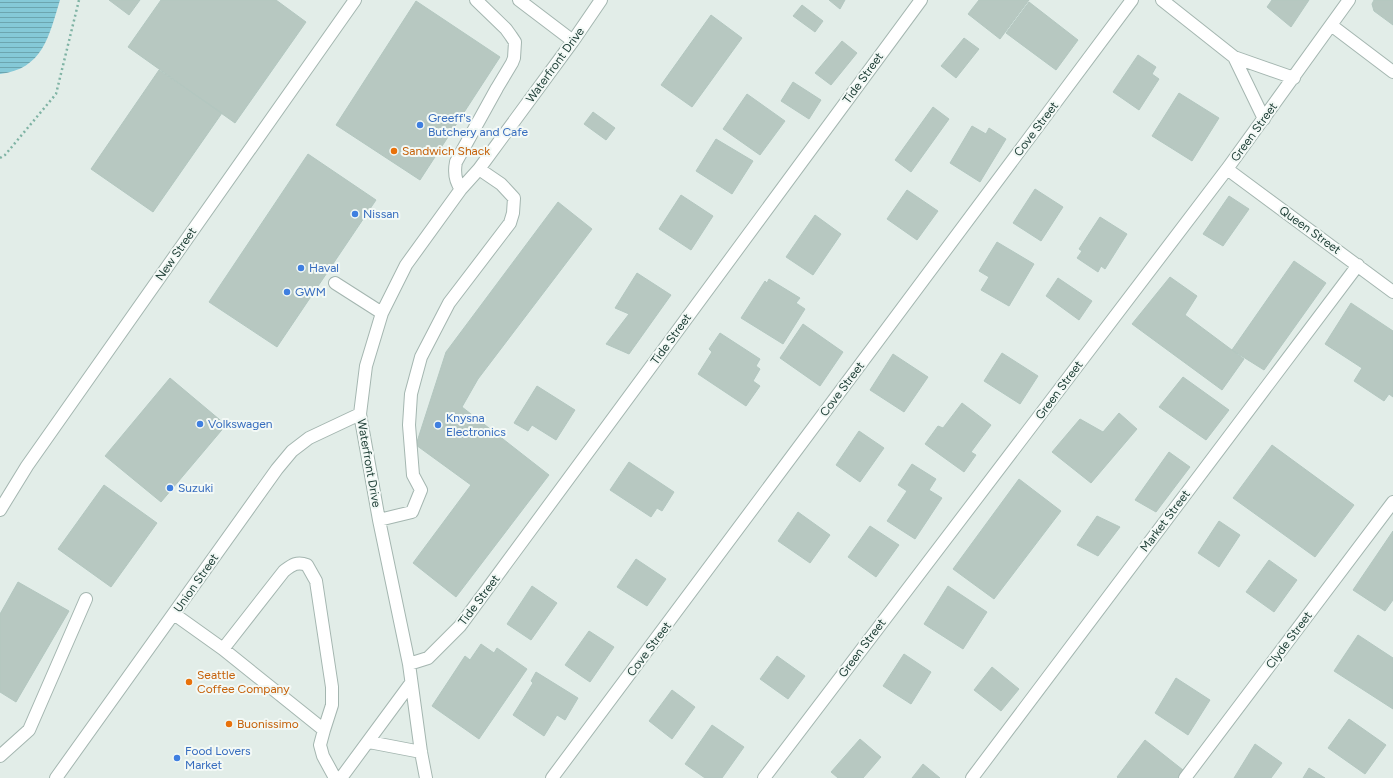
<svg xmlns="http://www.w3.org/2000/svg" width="1393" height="778" font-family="Figtree,sans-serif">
	<defs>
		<pattern id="water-rules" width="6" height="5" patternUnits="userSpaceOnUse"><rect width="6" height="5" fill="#85c9d7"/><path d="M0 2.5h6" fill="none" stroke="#6ca5af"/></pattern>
	</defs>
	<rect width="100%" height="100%" fill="#e2ede8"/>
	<path fill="url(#water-rules)" d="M0,0H60C49,36 43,69 0,74Z"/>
	<path fill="#b7c8c1" stroke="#b3c7c0" d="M109,0H140L129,15Z
		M161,0H276L306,22L235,123L128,47Z
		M829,0H845L840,9Z
		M979,0H1029L1000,39L968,14Z
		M1272,0H1309L1291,27L1267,7Z
		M1374,0H1393V25L1374,11L1372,4Z
		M416,1L500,57L420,180L336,125Z
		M1029,2L1078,40L1056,70L1006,33Z
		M802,5L823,21L815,32L793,16Z
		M711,15L742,38L692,107L661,85Z
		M964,38L979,49L956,78L941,66Z
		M842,41L857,53L831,85L815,73Z
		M1138,55L1156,67L1152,74L1159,79L1139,110L1113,92Z
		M159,70L222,113L153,212L91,169Z
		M793,82L821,100L809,119L781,101Z
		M1179,93L1219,118L1192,161L1152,136Z
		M747,94L785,121L760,155L723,129Z
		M933,107L949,119L911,172L895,160Z
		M593,112L615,128L606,140L584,124Z
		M972,126L986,134L989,128L1006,139L980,182L950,163Z
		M716,139L753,161L732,194L696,171Z
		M308,154L376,200L277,347L209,302Z
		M1035,189L1063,207L1041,241L1013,223Z
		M907,190L938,211L917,240L887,219Z
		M681,195L713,216L691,250L659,229Z
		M1229,196L1249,209L1223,246L1203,234Z
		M558,202L592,229L478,379L462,407L549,475L456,597L413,563L471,485L416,445L446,352Z
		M815,215L841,234L813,275L786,257Z
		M1100,217L1127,234L1105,269L1101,266L1098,272L1077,258L1082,251L1079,249Z
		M997,242L1034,264L1009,306L981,290L989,277L979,271Z
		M1294,261L1326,283L1264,370L1232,350Z
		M637,273L671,295L629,354L606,344L629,314L615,308Z
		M1170,277L1197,296L1185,315L1244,359L1222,390L1132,324Z
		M1058,278L1092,301L1079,320L1046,296Z
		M769,279L800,298L796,303L805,309L783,344L741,318L765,281L767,283Z
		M1351,303L1393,331V397L1389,394L1384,401L1354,381L1362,368L1325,344Z
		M803,324L843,352L820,386L780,358Z
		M720,333L760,359L756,366L760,369L753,381L760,386L746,406L698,374L712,352L709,349Z
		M1002,353L1038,376L1020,404L984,381Z
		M893,354L928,377L904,412L870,390Z
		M1183,377L1229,410L1206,440L1159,407Z
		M170,378L226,425L161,502L105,456Z
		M537,386L575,410L556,440L532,425L528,431L514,423Z
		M962,403L991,425L971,452L976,455L964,472L925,444L938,426L943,428Z
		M1119,413L1137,429L1091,483L1052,452L1080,419L1103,432Z
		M859,431L884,448L860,482L836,465Z
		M1272,445L1354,505L1315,557L1233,498Z
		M1169,452L1190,467L1156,512L1135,500Z
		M629,462L674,492L662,511L657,508L651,517L610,490Z
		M912,464L936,479L929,490L942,498L915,539L887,521L907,491L898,485Z
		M1019,479L1061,511L994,599L953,569Z
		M104,485L157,523L111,587L58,549Z
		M798,512L830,535L810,563L778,541Z
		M1097,516L1120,527L1098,556L1077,545Z
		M1219,521L1240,535L1219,567L1198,553Z
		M870,526L899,545L876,577L848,557Z
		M1393,531V600L1385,611L1353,590Z
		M636,559L666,579L647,606L617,587Z
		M1269,560L1297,580L1274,612L1246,592Z
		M18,582L69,611L16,702L0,692V614Z
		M532,586L557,603L531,640L507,624Z
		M948,586L987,612L963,649L924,624Z
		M589,631L614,647L590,682L565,665Z
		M1358,635L1393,658V709L1334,671Z
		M481,644L494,653L497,648L527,669L479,739L432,706L465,656L470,660Z
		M904,654L931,672L911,704L883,686Z
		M777,656L805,676L788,699L760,679Z
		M992,667L1019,689L1001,711L974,690Z
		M536,672L578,698L565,720L557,715L544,736L513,715L533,683L531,681Z
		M1176,678L1210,700L1188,735L1155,713Z
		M672,690L695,707L672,739L649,721Z
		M1349,719L1386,745L1365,774L1328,748Z
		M712,725L744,747L722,778H705L685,764Z
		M860,739L881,757L863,778H838L831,772Z
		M1145,740L1183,770L1177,778H1118L1117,777Z
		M1255,744L1282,763L1271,778H1234Z
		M923,764L940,778H912Z
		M1309,768L1325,778H1303Z"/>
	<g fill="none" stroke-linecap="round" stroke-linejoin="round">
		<g stroke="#a4b6b0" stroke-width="14">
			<path id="minor" d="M519,0L573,41
				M1162,0L1234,57L1294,78
				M1331,25L1393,72
				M1234,57L1264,119
				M1227,169L1393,292
				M461,189C455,181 454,172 456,162L497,88L512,63L514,58L515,42L511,36L506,29L476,0
				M335,283L382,313
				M0,510L27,466L355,0
				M379,520L412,512L421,490L413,475L409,425L411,394L421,357L449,303L510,223L513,213L514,198L501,184L479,169
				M174,614L223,649L324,730L320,745L323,756L335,778
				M223,649L284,571C292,565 297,561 307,565L316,581L332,687V705L324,730
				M409,664L428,658L460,626L921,0
				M369,742L421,752
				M0,756L29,730L86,599
				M56,778L277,469L292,451L309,438L360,414
				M341,778L411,683
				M426,778L421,752L409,664L379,520L360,414L366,366L382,313L406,265L461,189L479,169L573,41L601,0
				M552,778L1132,0
				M764,778L1227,169L1349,0
				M972,778L1358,265
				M1185,778L1393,502"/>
		</g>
		<path stroke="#7fb3a4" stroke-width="2.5" stroke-dasharray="2 3" stroke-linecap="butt" d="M0,158L5,155L56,94L79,0"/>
		<use href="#minor" stroke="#fff" stroke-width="12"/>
	</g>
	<g fill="#3f7fe0" stroke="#f3f9f6" stroke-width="1.5">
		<circle cx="420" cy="125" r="4"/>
		<circle cx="355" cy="214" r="4"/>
		<circle cx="301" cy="268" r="4"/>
		<circle cx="287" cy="292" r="4"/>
		<circle cx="200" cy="424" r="4"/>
		<circle cx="438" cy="425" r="4"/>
		<circle cx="170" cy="488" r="4"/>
		<circle cx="177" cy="758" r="4"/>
	</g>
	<g fill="#e8710a" stroke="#f3f9f6" stroke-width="1.5">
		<circle cx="394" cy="151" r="4"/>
		<circle cx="189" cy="682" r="4"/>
		<circle cx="229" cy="724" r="4"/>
	</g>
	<g text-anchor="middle" stroke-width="4" stroke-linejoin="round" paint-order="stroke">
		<g font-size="12" fill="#204038" stroke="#f3f9f6">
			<text transform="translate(555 65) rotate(-54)" y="4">Waterfront Drive</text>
			<text transform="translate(863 78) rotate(-54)" y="4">Tide Street</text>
			<text transform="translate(1036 129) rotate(-53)" y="4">Cove Street</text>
			<text transform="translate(1254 132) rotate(-54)" y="4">Green Street</text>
			<text transform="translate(1310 230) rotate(36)" y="4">Queen Street</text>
			<text transform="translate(176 254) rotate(-55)" y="4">New Street</text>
			<text transform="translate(671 339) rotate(-54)" y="4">Tide Street</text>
			<text transform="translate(842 389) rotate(-53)" y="4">Cove Street</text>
			<text transform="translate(1059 390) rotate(-53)" y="4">Green Street</text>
			<text transform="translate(369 463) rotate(80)" y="4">Waterfront Drive</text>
			<text transform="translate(1165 521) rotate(-53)" y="4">Market Street</text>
			<text transform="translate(196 583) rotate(-55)" y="4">Union Street</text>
			<text transform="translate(479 600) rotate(-53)" y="4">Tide Street</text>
			<text transform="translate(1289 640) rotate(-53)" y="4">Clyde Street</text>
			<text transform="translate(862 648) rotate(-53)" y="4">Green Street</text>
			<text transform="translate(649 649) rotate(-53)" y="4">Cove Street</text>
		</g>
		<g font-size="12" fill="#366cbe" stroke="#f3f9f6" text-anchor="start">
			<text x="428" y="122">Greeff's<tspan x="428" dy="14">Butchery and Cafe</tspan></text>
			<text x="363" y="218">Nissan</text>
			<text x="309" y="272">Haval</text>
			<text x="295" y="296">GWM</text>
			<text x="446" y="422">Knysna<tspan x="446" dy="14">Electronics</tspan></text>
			<text x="208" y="428">Volkswagen</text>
			<text x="178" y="492">Suzuki</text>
			<text x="185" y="755">Food Lovers<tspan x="185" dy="14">Market</tspan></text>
		</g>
		<g font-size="12" fill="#c56008" stroke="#f3f9f6" text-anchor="start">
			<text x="402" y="155">Sandwich Shack</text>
			<text x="197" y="679">Seattle<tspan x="197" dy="14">Coffee Company</tspan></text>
			<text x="237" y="728">Buonissimo</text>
		</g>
	</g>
</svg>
